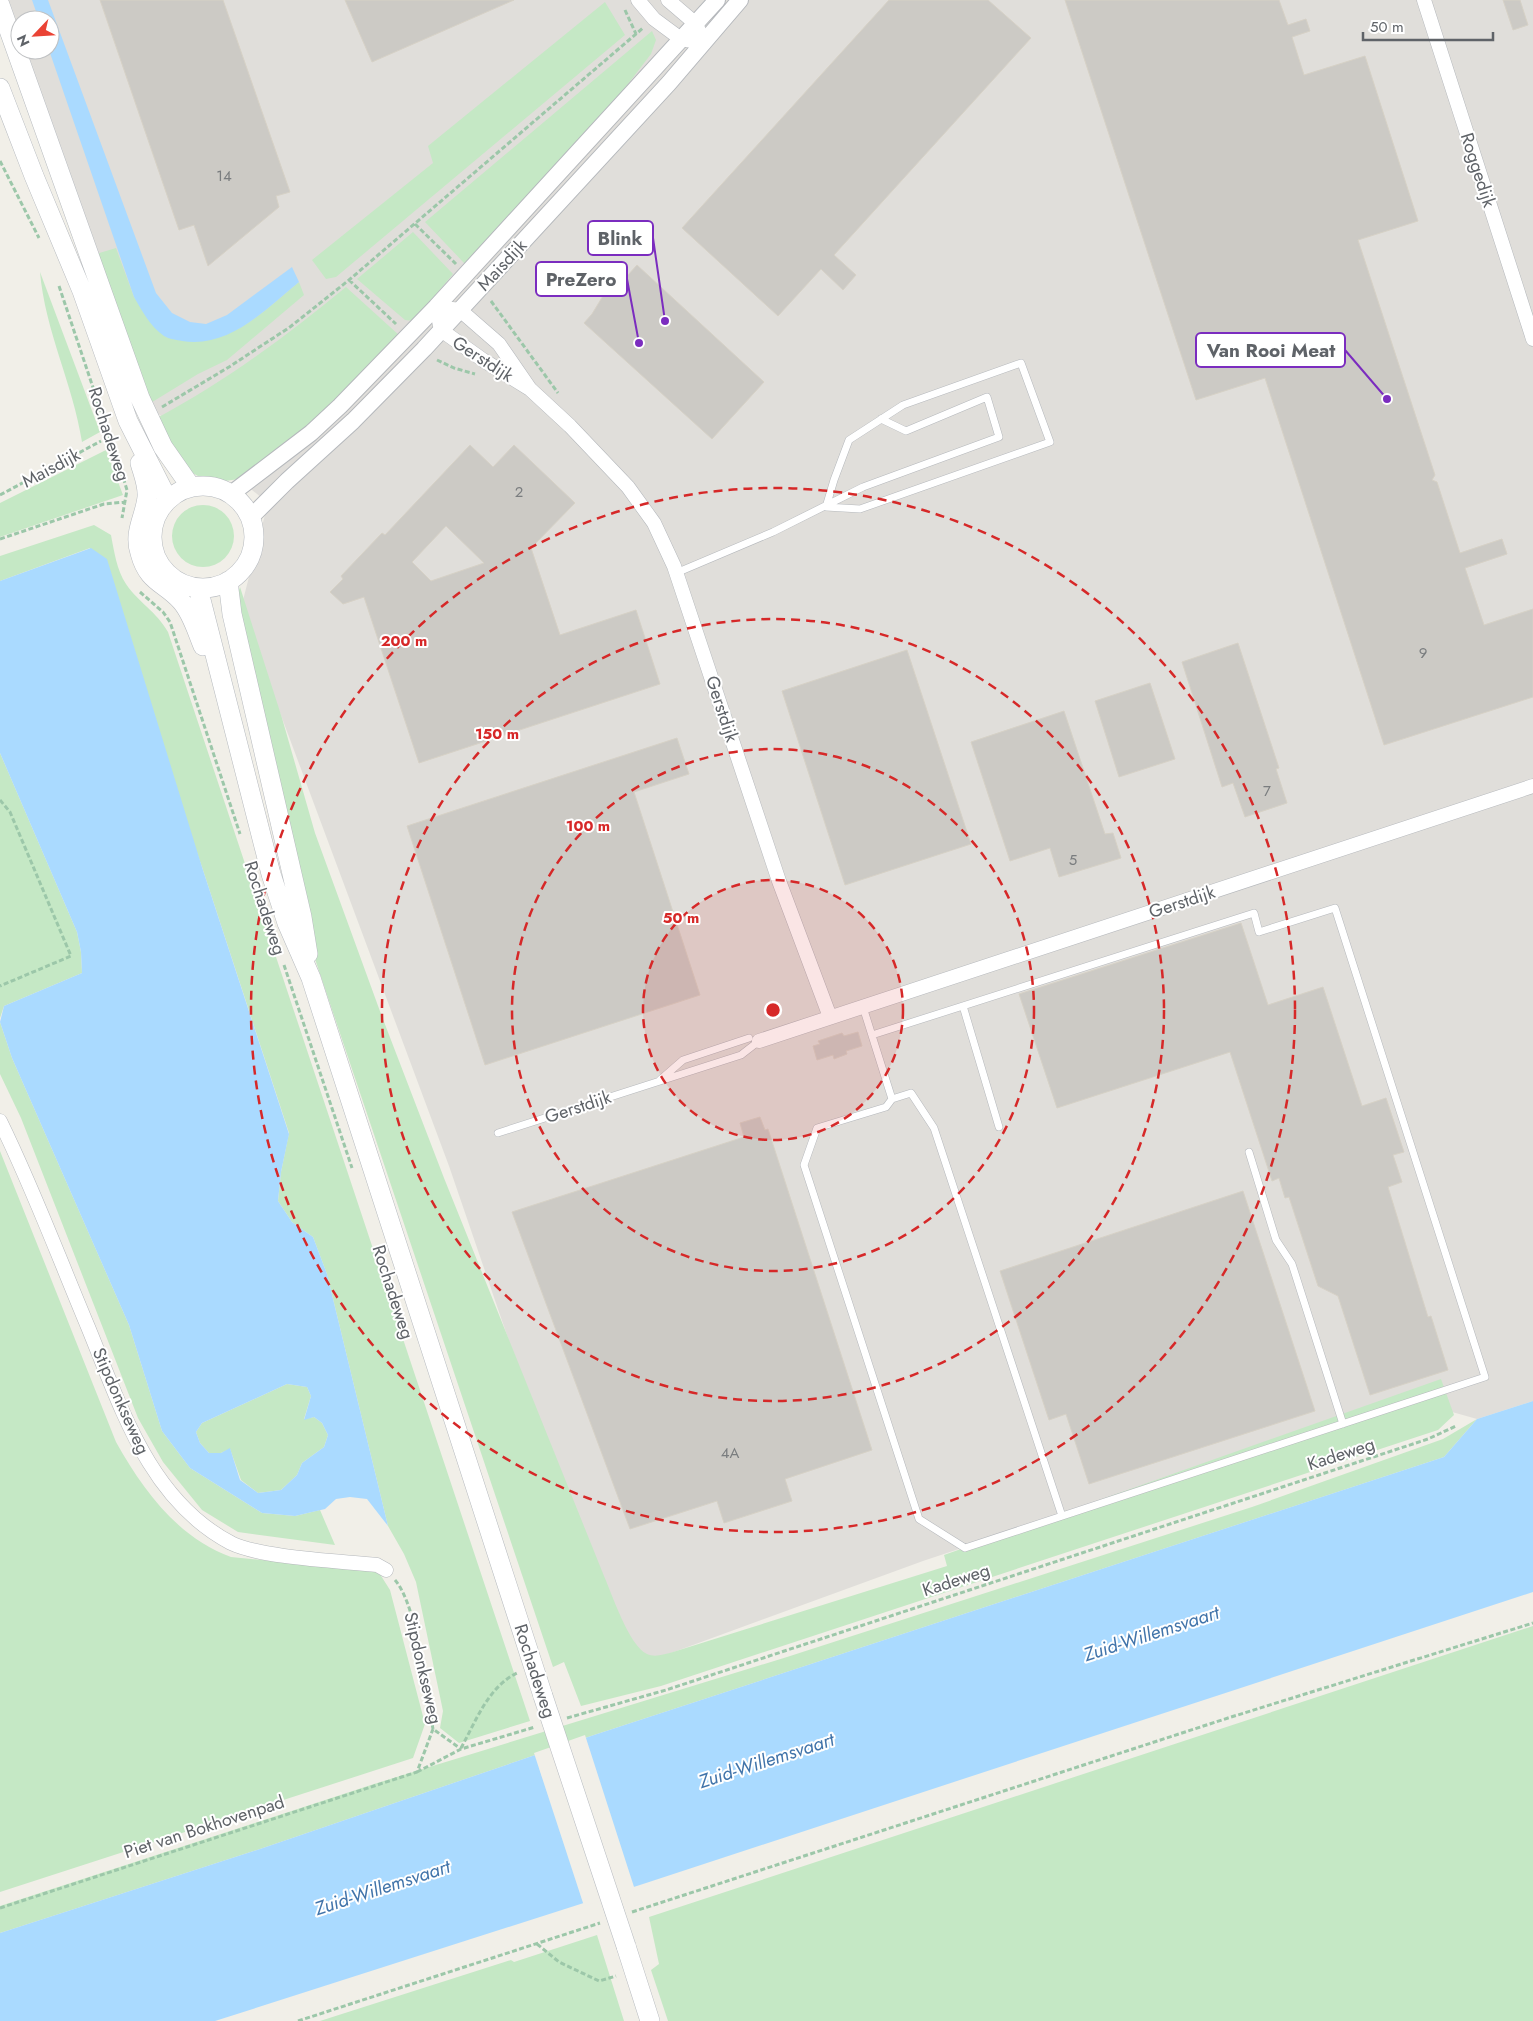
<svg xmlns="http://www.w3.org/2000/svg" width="1533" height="2021" font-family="Jost,sans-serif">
	<rect width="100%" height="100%" fill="#f1efe8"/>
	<path fill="#e0deda" d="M8,0H1533V1401L1477,1419L1406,1399L923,1561L622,1671L449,1166L241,608L268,503L155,411L26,50H50V20H20V33Z"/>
	<path fill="#c5e8c5" d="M605,2L625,35L336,277L326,279L312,260L433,163L428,146Z
		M652,31L656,40L651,54L605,114L465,264L425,222Z
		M413,232L453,274L414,321L405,320L357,279Z
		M116,248L134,297L166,337C228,350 254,319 299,282L304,295L227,360L198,374L149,404L96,254Z
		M40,272L100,432L82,442C73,384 45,331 40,272Z
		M346,287L400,336L304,433L239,479L218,482L198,476L187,470L155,419C225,382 285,337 346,287Z
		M106,450L123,495L0,537V503Z
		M172 536a31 31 0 1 1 62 0a31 31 0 1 1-62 0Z
		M94,525L111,535C114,551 117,571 126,584C139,603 156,611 168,632L530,1721L459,1743L440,1728L443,1711L416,1582L404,1554L388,1526L327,1274L313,1237L292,1222L278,1201L281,1172L289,1133L202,867L90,548L0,581V556Z
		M240,587L282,718L315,833L381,1014L444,1178L604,1576C612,1594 629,1646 647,1654C655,1658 665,1654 673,1652L947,1566L944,1555L1441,1379L1454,1415L1438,1430L661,1686L581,1706L564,1662L553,1667L315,959L236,599Z
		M0,753L77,932L81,952L82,973L4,1006L0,1018Z
		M0,1022L12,1058L129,1325L162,1431L190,1468L262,1513L295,1516L320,1510L335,1545L238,1532L202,1510L163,1462L138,1418L21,1118L0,1074Z
		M0,1151L116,1442C143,1490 178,1538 231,1557L378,1571L390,1590L425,1724L413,1758L0,1892Z
		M287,1384L307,1387L311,1396L304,1419L314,1417L322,1423L328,1435L324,1447L302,1463L297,1475L281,1490L258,1493L241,1480L230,1449L221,1453H209L200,1443L196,1432L202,1423Z
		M1477,1419L1444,1457L594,1735L260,1849L0,1933V1906L374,1784L787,1657L1252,1507L1443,1439Z
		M1533,1626V2021H668L651,1970L659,1964L649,1917Z
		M597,1935L624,2021H320L511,1960L514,1962Z"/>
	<path fill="#aadaff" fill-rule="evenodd" d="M32,0H48L156,293L172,313L190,322L206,324L227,315L292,267L299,282C266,309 229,349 182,341C177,340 169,339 164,336C150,326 142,311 134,297L49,50L50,20H39Z
		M91,548L107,559L202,867L289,1134L281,1172L278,1201L292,1222L313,1237L327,1274L388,1526L367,1499L350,1497L336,1499L325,1509L295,1516L262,1513L190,1468L162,1431L129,1325L12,1058L0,1022L4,1006L82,973L81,952L77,932L0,753V581ZM287,1384L307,1387L311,1396L304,1420L314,1417L322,1423L328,1435L324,1447L302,1463L297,1475L281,1490L258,1493L240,1480L230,1448L221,1453H209L200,1443L196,1432L202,1423Z
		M1533,1401V1592L643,1884L215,2021H0V1933L260,1849L594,1735L1444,1457L1477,1419ZM588,1751L591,1760L542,1776L539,1767ZM626,1865L629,1875L580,1891L577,1881Z"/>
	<path fill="#f1efe8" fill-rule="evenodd" d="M585,1735L635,1890L584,1906L534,1753ZM587,1754L589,1759L544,1774L542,1768ZM625,1868L626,1873L582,1888L580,1883Z"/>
	<path fill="#cccac5" stroke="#d6d1c6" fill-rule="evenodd" d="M100,0H223L290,192L276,196L279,207L208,266L194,225L179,230Z
		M345,0H514L372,62Z
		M889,0H988L1031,38L834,255L856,275L843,290L821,269L778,316L682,228Z
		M1065,0H1279L1288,25L1306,19L1310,31L1292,37L1304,75L1365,56L1418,221L1358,240L1435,475L1432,480L1437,482L1460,553L1502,539L1507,554L1465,568L1484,625L1533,609V697L1384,745L1265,378L1196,400Z
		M1503,0H1520L1528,25L1513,30Z
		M637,265L764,382L712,439L584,323L592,314L606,291L628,275Z
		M470,445L493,467L514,445L575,503L531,548L560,635L636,610L660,684L419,763L364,597L343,604L330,592L343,579L341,576L382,533L385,535ZM446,526L484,563L431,581L412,562Z
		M1238,643L1279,768L1276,769L1287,803L1245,817L1233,783L1222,787L1182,662Z
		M907,650L971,844L845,885L782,691Z
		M1150,683L1175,759L1119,777L1095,701Z
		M1064,711L1105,834L1113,833L1121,858L1059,877L1050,848L1010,861L971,742Z
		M677,738L689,774L634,792L700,995L485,1065L407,826Z
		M1241,923L1268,1005L1323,987L1362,1106L1386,1098L1404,1152L1393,1155L1402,1182L1388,1187L1428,1317L1431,1316L1448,1370L1370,1395L1338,1296L1318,1286L1289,1197L1285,1198L1279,1178L1272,1181L1230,1052L1057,1108L1019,994Z
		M858,1032L862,1046L846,1051L847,1054L834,1059L833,1055L817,1060L813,1046L820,1044L818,1041L842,1033L844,1036Z
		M760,1117L765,1130L768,1129L872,1450L785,1479L792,1501L724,1523L717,1501L630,1529L512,1212L744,1137L740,1123Z
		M1243,1191L1315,1411L1089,1484L1066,1414L1049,1420L1000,1271Z"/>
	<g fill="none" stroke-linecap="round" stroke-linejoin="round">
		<g stroke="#b5b8bc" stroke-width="8">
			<path id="service" d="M1021,363L1050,442L860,509L826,507L834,480L849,440L903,405Z
				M676,573L773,532L863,487L999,437L987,397L906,431L881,419
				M963,1006L999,1127
				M863,1007L892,1099L911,1093L934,1128L1062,1516
				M872,1035L1254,913L1259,932L1335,908L1485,1377L965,1548L919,1519L804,1165L817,1128L886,1107L892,1099
				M660,1080L683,1060L749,1038
				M498,1133L741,1055L759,1041
				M1249,1152L1276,1240L1292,1264L1343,1424"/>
		</g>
		<g stroke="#b5b8bc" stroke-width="15">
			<path id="minor" d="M638,0L654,19L681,39L704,43
				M668,0L696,24L700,33
				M1424,0L1533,339
				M530,389L483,360L441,330L436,307L460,310L499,344L530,389L570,426L628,487L654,523L674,566L779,881L830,1017
				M759,1041L1533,786
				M0,1121C33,1188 59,1258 88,1327C121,1407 149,1500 231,1543C262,1558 340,1561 377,1565L386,1570"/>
		</g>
		<g stroke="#b5b8bc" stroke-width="18">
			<path id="tertiary" d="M231,494L311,433L340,406L436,307L717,0
				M250,518L287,481L353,421L424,349L669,83L740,0"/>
		</g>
		<g stroke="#b6babf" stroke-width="20">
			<path id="secondary" d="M0,5L140,398L163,447L191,487
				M0,88L34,176L82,291L128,421L168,500
				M140,463C143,474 148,485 147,497C145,517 133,532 140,553C148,583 164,582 181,601C192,613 197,632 203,646
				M152 537a51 51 0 1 1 102 0a51 51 0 1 1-102 0Z
				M228,581L232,614L302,917L308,954
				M198,588L271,874L287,923L311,978L543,1696
				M626,1946L650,2021"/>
		</g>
		<path stroke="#9cc7a9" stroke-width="3" stroke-dasharray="5 2.5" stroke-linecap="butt" d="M625,10L636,34
			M0,161L39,238
			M415,224L456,264
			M349,280L396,324
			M59,286L123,477L127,490L122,518
			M491,301L558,393
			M437,360L454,368L475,374
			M162,407L229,367L290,327L349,280L643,28
			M0,495L101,441
			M0,539L104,504L126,502
			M140,592L163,612L170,622L240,834
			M0,800L10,812L71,956L0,986
			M284,965L352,1168
			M395,1580C418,1607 426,1692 433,1729L461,1749
			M567,1718L666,1690L1428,1439L1456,1426
			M461,1748C476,1721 488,1687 517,1673
			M417,1772L461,1749L535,1727
			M0,1908L417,1772L433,1729
			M632,1912L1228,1718L1533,1623
			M537,1944L559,1962L599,1981L616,1976
			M298,2021L600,1923"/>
		<use href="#service" stroke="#fff" stroke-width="7"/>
		<use href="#minor" stroke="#fff" stroke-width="14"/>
		<use href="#tertiary" stroke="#fff" stroke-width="16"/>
		<use href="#secondary" stroke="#fff" stroke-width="19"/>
		<g stroke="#b6babf" stroke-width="20" stroke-linecap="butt">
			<path id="secondary-bridge" d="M543,1696L626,1946"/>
		</g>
		<use href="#secondary-bridge" stroke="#fff" stroke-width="19"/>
	</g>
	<circle cx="773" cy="1010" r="130" fill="#d62828" fill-opacity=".12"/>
	<g fill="none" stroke="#d62828" stroke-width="2.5" stroke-dasharray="9 6">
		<circle cx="773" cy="1010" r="130"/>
		<circle cx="773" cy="1010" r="261"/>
		<circle cx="773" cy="1010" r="391"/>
		<circle cx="773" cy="1010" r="522"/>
	</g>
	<g text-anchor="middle" stroke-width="4" stroke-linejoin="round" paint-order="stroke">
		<g font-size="15" fill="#7a7d7f">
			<text x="224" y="181">14</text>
			<text x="519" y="497">2</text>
			<text x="1423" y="658">9</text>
			<text x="1267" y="796">7</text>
			<text x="1073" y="865">5</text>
			<text x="730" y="1458">4A</text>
		</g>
		<g font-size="18" fill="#5f6368" stroke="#fff">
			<text transform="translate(1478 170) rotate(72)" y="6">Roggedijk</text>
			<text transform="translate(502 265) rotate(-47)" y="6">Maisdijk</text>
			<text transform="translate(483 359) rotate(33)" y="6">Gerstdijk</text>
			<text transform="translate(109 434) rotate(72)" y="6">Rochadeweg</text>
			<text transform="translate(51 468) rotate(-28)" y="6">Maisdijk</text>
			<text transform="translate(722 709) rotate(72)" y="6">Gerstdijk</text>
			<text transform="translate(1182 902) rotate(-18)" y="6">Gerstdijk</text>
			<text transform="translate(265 908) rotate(72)" y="6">Rochadeweg</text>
			<text transform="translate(578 1107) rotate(-18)" y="6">Gerstdijk</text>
			<text transform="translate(393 1292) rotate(72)" y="6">Rochadeweg</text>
			<text transform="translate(121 1401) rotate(66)" y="6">Stipdonkseweg</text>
			<text transform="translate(1341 1454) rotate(-18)" y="6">Kadeweg</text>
			<text transform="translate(956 1580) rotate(-18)" y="6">Kadeweg</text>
			<text transform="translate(423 1668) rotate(77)" y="6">Stipdonkseweg</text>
			<text transform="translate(535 1671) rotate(72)" y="6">Rochadeweg</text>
			<text transform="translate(204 1827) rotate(-18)" y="6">Piet van Bokhovenpad</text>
		</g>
		<g font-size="19" font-style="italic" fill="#4174aa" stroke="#fff">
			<text transform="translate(1151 1633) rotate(-18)" y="7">Zuid-Willemsvaart</text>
			<text transform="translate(766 1760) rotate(-18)" y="7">Zuid-Willemsvaart</text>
			<text transform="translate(382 1887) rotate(-18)" y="7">Zuid-Willemsvaart</text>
		</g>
	</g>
	<circle cx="773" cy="1010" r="8" fill="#d62828" stroke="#fff" stroke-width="2.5"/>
	<g font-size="15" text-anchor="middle" font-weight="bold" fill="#d62828" stroke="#fff" stroke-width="4" stroke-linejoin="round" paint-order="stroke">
		<text x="404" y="646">200 m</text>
		<text x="497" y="739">150 m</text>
		<text x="588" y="831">100 m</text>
		<text x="681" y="923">50 m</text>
	</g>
	<path fill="none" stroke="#7b2cbf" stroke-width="2" d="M665 321L653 238M639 343L627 279M1387 399L1345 350"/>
	<g fill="#7b2cbf" stroke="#fff" stroke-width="2">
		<circle cx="665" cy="321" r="5"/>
		<circle cx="639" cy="343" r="5"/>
		<circle cx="1387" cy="399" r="5"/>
	</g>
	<g fill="#fff" stroke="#7b2cbf" stroke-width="2">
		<rect x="588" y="221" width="65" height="34" rx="5"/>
		<rect x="536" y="262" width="91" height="34" rx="5"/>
		<rect x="1196" y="333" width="149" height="34" rx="5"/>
	</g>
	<g font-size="19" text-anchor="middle" font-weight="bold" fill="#5f6368">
		<text x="620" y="245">Blink</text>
		<text x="581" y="286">PreZero</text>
		<text x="1271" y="357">Van Rooi Meat</text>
	</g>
	<g transform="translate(35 35) rotate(245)"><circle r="24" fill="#ffffff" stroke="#bfc1c3"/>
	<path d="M0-4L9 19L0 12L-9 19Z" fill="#ea4335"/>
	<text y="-8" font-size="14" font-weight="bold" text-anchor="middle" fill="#5f6368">N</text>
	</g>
	<path d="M1363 32v8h130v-8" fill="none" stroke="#5f6368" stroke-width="2.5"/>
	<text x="1370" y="32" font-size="15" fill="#5f6368" stroke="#ffffff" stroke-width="4" paint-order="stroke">50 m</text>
</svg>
